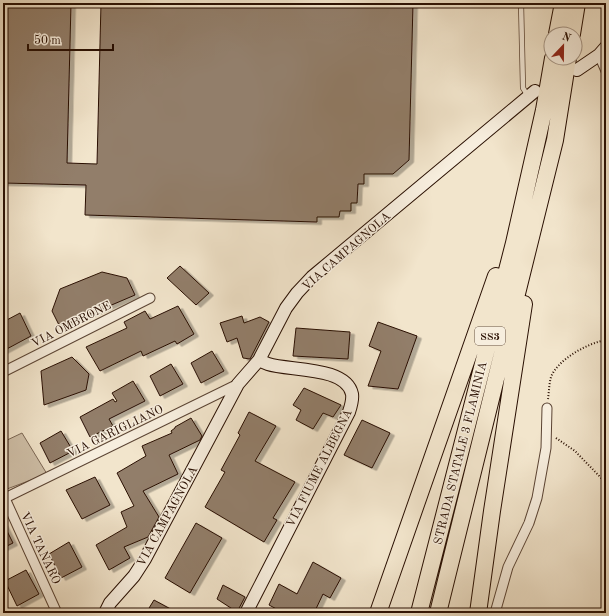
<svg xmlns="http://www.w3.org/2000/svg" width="609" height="616" font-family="'Old Standard TT',serif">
	<defs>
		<filter id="shadow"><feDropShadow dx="4.5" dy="2.5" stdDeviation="0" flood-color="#0004"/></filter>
	</defs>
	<rect width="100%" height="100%" fill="#f2e5cc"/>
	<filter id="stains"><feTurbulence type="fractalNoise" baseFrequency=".005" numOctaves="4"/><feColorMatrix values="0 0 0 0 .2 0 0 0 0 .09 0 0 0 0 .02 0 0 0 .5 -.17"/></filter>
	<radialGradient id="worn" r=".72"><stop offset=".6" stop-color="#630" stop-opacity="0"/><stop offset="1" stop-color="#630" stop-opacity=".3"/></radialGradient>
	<path fill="#d0c1aa" stroke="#7c6856" d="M22,433L47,474L7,489L3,481V442Z"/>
	<path fill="#927e6b" stroke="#290f02" filter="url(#shadow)" d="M3,3H71L67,163L97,164L101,3H413L409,160L393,174H364V184H358L357,203H351V211H340L339,217H317V222L85,215L86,185L3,183Z
		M180,266L209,293L196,305L167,278Z
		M102,272L127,278L135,295L60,327L52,311L60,289Z
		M178,306L194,334L177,344L175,341L143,356L141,351L100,371L86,347L127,328L124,322L145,311L150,319Z
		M20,313L31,336L3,351V322Z
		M242,316L244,323L260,317L269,322L250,359L243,358L237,338L227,342L220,323Z
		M378,322L417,336L398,389L368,386L381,351L369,346Z
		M296,328L350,332L348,359L293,356Z
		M212,351L224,371L201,383L191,363Z
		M72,357L89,374L86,390L44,405L41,371Z
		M171,364L183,384L160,396L150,376Z
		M133,381L145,401L109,419L113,426L90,437L80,417L113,399L115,402L117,401L112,393Z
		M304,388L341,405L333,417L323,413L313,429L296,420L301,410L293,405Z
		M249,412L276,426L255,461L295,482L273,518L277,520L264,542L205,507L225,472L221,470L240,435L238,433Z
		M191,418L202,436L200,440L169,455L178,474L143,491L159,517L148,537L124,547L130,558L109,570L96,545L127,527L121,512L134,506L117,473L146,456L142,446L172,433L171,431L175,428V427Z
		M362,420L390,433L372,468L344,455Z
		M61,431L73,451L50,463L40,443Z
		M95,477L110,505L82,519L66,490Z
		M3,523L13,543L3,548Z
		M196,523L222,538L190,593L165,578Z
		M69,542L82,567L61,578L49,554Z
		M313,562L341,578L330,598L323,594L314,613H284L269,605L279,584L297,594Z
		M26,570L39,594L17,606L5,581Z
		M223,585L245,597L237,612L217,599Z
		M154,600L178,613H146Z"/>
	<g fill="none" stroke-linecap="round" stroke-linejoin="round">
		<g stroke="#5b4434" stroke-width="6">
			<path id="lane" d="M521,3L523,88L528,96"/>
		</g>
		<g stroke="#5b4434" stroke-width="11">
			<path id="street" d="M599,55L606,71
				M3,372L150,298
				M3,494L57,613
				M3,499L238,384
				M495,613L508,567L529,523L537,498L546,448L547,408"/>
		</g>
		<g stroke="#290f02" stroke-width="14">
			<path id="secondary" d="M577,70L599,55L606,47
				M105,613L110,603L134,576L145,559L238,384L259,360L286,308L297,293L312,277L535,91
				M246,613L349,412C351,406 353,400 352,394C346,366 289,371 268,364C265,363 262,362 259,360"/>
		</g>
		<g stroke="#290f02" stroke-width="18">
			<path id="highway" d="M557,34L563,3
				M572,34L577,3
				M378,613L496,276
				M419,613L514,243L544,110L553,58
				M438,613L555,140L568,58
				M478,613L492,511L524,304"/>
		</g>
		<path stroke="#290f02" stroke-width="2" stroke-dasharray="1 2" stroke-linecap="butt" d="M548,399C549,392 549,384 551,377C558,359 588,343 606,340
			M556,438L575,451L606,483"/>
		<use href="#lane" stroke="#f7eede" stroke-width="4.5"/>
		<use href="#street" stroke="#f7eede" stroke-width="9"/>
		<use href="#secondary" stroke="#f7eede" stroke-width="12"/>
		<use href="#highway" stroke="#f2e5cc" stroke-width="16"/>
	</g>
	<g text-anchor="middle" stroke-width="3" stroke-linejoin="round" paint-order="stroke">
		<rect fill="#f7eede" stroke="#675244" stroke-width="1" x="475" y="327" width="30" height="18" rx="3"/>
		<g font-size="11" font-weight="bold" fill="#290f02">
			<text x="490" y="340">SS3</text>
		</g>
		<g font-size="12" fill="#290f02" stroke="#f7eede">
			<text transform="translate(346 251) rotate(-41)" y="4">VIA CAMPAGNOLA</text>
			<text transform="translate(71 324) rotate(-27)" y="4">VIA OMBRONE</text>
			<text transform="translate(115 431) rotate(-26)" y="4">VIA GARIGLIANO</text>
			<text transform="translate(460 453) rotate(-76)" y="4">STRADA STATALE 3 FLAMINIA</text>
			<text transform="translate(319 468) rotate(-63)" y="4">VIA FIUME ALBEGNA</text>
			<text transform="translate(167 516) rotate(-61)" y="4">VIA CAMPAGNOLA</text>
			<text transform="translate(41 548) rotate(65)" y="4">VIA TANARO</text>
		</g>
	</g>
	<rect width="609" height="616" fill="none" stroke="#f2e5cc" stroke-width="16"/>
	<rect x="4" y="4" width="601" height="608" fill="none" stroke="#290f02" stroke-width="2"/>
	<rect x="8" y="8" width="593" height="600" fill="none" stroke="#290f02"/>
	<g transform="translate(563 46) rotate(22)"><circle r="19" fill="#f7eede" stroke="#a59586"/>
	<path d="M0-3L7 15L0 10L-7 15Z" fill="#8f2418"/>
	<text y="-6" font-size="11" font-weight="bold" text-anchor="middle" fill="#290f02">N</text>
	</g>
	<path d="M28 44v6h85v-6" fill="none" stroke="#290f02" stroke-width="2"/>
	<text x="34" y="44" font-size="12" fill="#290f02" stroke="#f7eede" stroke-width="3" paint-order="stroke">50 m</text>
	<rect width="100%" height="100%" filter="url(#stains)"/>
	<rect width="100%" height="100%" fill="url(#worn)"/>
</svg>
